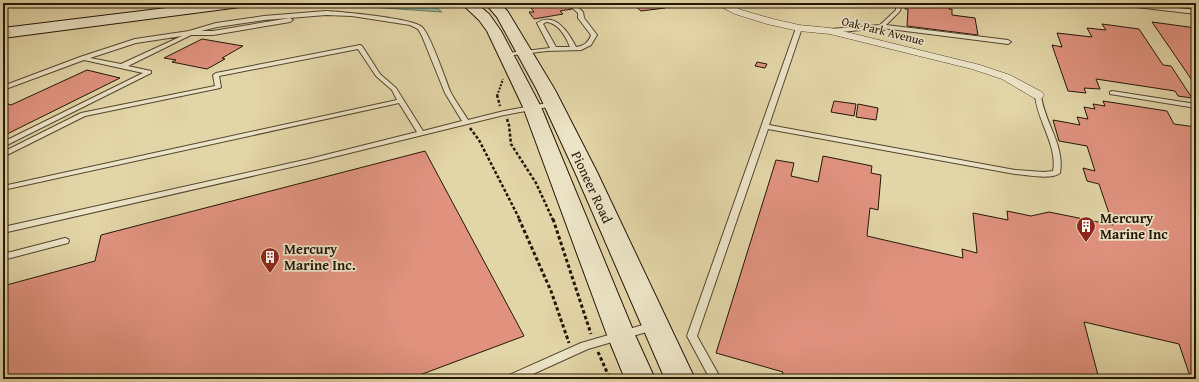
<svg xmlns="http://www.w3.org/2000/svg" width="1199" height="382" font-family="'Gentium Book Plus',serif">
	<rect width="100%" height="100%" fill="#e2d5a7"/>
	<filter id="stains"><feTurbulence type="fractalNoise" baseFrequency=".005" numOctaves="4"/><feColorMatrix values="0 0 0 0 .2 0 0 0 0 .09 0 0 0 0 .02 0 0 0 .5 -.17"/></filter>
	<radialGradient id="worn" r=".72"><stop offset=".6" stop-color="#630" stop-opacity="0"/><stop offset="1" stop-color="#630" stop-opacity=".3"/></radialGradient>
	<path fill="#95b9a3" stroke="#687865" d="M362,3H427L434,6L442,12L355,6Z"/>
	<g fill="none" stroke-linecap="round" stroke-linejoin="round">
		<path stroke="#5c6856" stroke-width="1" d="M361,3L426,8L428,7V3"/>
	</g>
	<path fill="#e0927f" stroke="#241709" d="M536,3H546L550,7L568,6L572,9L560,11L563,14L534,19L529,12H534L528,4Z
		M632,3H660L665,8L641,11Z
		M943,3H949V9H952V15L975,18L978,35L907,26L908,9H905V5L920,7L922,5L939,7V5L943,6Z
		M1095,3H1120L1121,6Z
		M1152,22L1196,28V86Z
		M1102,24L1139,29L1163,65L1171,66L1192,98L1178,96L1175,91L1096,79L1100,89L1084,88L1086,93L1068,91L1052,45L1062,47L1057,33L1092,37L1087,28L1106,30Z
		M202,39L243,46L222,58L225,59L207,69L172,62L176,60L164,58Z
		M757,62L767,64L765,68L755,66Z
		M87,70L120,78L3,136V102L11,105Z
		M834,101L856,104L854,116L831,112Z
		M1103,101L1167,111L1174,124L1196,127V379H1191L1179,344L1084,322L1099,379H781L783,372L716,353L776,160L794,163L791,176L818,182L823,156L872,166L871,173L881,175L878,210L870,208L867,236L963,258L962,249L977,253L973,213L1008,220L1007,211L1031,216L1049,212L1113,225L1099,184L1087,181L1083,168L1095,171L1087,146L1059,141L1053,120L1080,125L1077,117L1088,119L1084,107L1095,109L1093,104L1105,106Z
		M858,104L878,108L876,120L856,117Z
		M425,151L524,336L409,379H3V286L95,261L101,235Z"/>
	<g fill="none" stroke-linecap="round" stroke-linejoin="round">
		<g stroke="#544630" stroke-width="2">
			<path id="lane" d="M505,3H519L516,5L495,8L492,6Z
				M567,3H573L583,12L584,18L597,35L591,45L581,50L547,51L505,56V54L507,53L550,48L537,23C555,11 569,33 576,47C584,46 589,42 591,35L578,18V13ZM546,22C559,23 566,37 570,47H556L543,24Z
				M896,3H902L900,11L886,25L1008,40L1011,42L1008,44L882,28L830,33L827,31L830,29L880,25L896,10Z
				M1132,3L1196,10V14L1136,7Z
				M326,11C342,12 412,18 422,27C430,34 445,78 450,91C455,101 462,110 468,120L504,111L553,102L556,104L553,106L504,115L309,163L3,233V227L309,159L417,132L399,103L3,190V186L397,100L392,90L376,76L358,49L219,76L221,87L220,88L85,116L3,157V152L81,113L215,86L213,75L216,73L360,45L362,46L380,74L396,88L423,131L462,121L445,93L422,36L418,29L410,25L352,16L326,15L264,20L217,27L201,31H213L290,18L293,20L290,22L213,35H191L128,66L151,71V73L3,147V142L143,73L84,60L3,90V86L80,57L135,39L189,31L216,23L264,16ZM182,36L121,64L90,58L136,43Z
				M799,26L802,28L769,125L1015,170L1044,172L1053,171C1058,146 1037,121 1035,95L1038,93L1041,95C1044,122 1065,145 1060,173C1052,180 1026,175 1015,174L768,129L697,336L721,379H710L687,336L796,28Z
				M1112,91L1196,104V108L1110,94V92Z
				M65,238L68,239L69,241L68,243L3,260V254Z
				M653,322L657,323L658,326L657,329L588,349L522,379H506L507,376L581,343Z"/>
		</g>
		<g stroke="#544630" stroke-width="1">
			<path id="street" d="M714,3H727L741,10L773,19L799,25L830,28L980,65L1010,75L1042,92L1044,95L1042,98H1034L1002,79L972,69L830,34L799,31L767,24L735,14Z"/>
		</g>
		<g stroke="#241709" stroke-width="2">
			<path id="secondary" d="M207,3H247L245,6L240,7L3,38V28Z
				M461,3H476L489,14L501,31L541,107L635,335L655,379H625L607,335L523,107L487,31L479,20Z
				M485,3H500L508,12L555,90L597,172L695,379H665L575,172L537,90L497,17Z"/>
		</g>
		<g stroke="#241709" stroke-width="2">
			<path id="highway" d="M3,28L10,30L13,33L10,36L3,38Z"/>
		</g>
		<path stroke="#241709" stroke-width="2" stroke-dasharray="2 1.5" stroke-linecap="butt" d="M497,96L503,79"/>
		<path stroke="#241709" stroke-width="2.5" stroke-dasharray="3 2" stroke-linecap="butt" d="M497,95L500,106
			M507,119L509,125L511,144L536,183L553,220
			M470,128L479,140L520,220"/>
		<path stroke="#241709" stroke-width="3" stroke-dasharray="3.5 2.5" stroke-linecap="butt" d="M519,219L551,291L569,343
			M553,219L591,334
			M598,352L610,379"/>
		<use href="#lane" fill="#ece4c6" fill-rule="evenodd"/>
		<use href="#street" fill="#ece4c6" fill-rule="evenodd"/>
		<use href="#secondary" fill="#ece4c6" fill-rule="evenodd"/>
		<use href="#highway" fill="#e2d5a7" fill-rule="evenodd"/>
	</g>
	<defs>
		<g id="building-pin" transform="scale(1)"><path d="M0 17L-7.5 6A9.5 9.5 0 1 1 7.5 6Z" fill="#8f2418" stroke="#ece4c6"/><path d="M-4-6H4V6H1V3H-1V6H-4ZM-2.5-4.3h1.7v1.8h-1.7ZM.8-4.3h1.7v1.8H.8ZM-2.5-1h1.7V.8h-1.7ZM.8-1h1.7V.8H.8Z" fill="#fff"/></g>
	</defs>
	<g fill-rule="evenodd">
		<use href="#building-pin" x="1086" y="226"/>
		<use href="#building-pin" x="270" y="257"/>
	</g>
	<g text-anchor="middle" stroke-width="3.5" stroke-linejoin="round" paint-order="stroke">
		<g font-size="12" fill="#241709" stroke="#ece4c6">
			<text transform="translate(883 31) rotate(14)" y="4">Oak Park Avenue</text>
		</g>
		<g font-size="14" fill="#241709" stroke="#ece4c6">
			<text transform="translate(592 187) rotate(65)" y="5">Pioneer Road</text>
		</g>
		<g font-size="14" font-weight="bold" fill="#241709" stroke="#ece4c6" text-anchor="start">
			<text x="1100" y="223">Mercury<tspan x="1100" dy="16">Marine Inc</tspan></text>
			<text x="284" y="254">Mercury<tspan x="284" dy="16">Marine Inc.</tspan></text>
		</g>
	</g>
	<rect width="1199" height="382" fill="none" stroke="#e2d5a7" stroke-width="16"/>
	<rect x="4" y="4" width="1191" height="374" fill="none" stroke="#241709" stroke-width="2"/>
	<rect x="8" y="8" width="1183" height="366" fill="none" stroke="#241709"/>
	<rect width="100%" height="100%" filter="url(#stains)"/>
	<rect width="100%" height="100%" fill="url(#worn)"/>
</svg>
